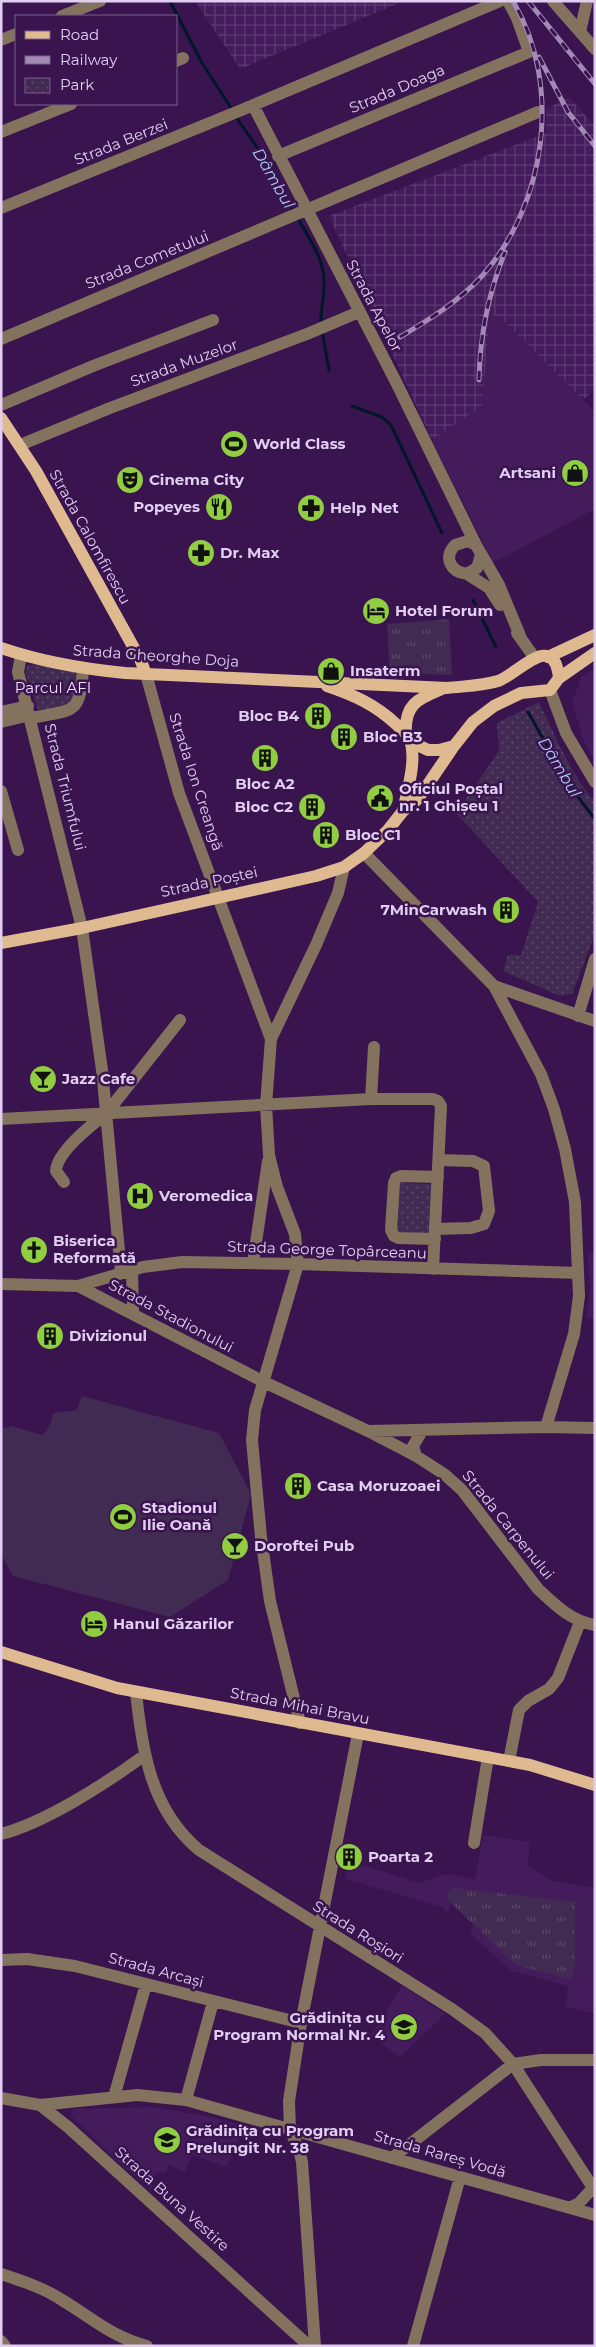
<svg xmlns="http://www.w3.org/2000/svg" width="596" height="2347" font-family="Montserrat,sans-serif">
	<defs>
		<pattern id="industrial-grid" width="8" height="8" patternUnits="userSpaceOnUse" patternTransform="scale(1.25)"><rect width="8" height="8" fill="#441c5c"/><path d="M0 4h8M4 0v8" fill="none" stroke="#5f3c74"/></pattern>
		<pattern id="grass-tufts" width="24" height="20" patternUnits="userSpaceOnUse" patternTransform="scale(1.25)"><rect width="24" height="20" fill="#422b52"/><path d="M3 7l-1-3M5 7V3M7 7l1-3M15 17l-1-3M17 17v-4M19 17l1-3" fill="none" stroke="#5d496b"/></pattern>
		<pattern id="park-dots" width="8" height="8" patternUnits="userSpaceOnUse" patternTransform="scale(1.25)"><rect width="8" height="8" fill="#422b52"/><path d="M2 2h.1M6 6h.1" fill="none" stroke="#5d496b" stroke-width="1.8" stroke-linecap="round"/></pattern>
	</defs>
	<rect width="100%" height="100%" fill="#39144e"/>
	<path fill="#441c5c" d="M490,314L501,318L595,412V509L493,563L432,440L482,406Z
		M595,668V763L584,742L572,703L581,677Z
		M595,1252V1318H586L590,1291L588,1253Z
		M483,1835L530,1842L528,1865L552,1881L595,1888V2014L566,2007L568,1986L511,1971L470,1933L483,1895H454L448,1913L442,1907L346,1879L351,1862L345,1859L347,1852L354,1854L352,1862L420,1883L445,1874L475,1879Z
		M402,1985L445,2014L400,2057L371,2036Z
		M153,2107L207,2116L243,2126L227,2167L192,2155L185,2172L169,2165L166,2173L157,2172L151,2190L116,2160L71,2116L73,2109Z"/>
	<path fill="url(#industrial-grid)" d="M195,1H404L240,69Z
		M569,97L595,126V389L583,400L501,318L490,314L482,406L432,440L329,216L546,133V109Z"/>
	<path fill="url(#grass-tufts)" d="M449,619L452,675L390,673L387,624Z
		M453,1888L575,1902V1967L570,1979L516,1965L452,1904L447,1895Z"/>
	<path fill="url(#park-dots)" d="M34,664L79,672L73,703L39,712L26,674L27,666Z
		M539,702C556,737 570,773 595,802V934L572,994L560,996L503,971L508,955H521L538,902L456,813L499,751L497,723Z
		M399,1183L431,1184L429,1233L396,1232Z"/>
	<path fill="#422b52" d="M82,1396L219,1433L251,1494L228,1580L170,1617L13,1576L1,1554V1434L3,1427L9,1428L10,1426L43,1435L50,1425L53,1413L77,1410Z"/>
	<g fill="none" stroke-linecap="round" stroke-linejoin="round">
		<path stroke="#02162a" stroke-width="3" d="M170,1L202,63L233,111
			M236,117L263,156L294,212
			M297,217C308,237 324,258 324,281C325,296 320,310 321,324
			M322,330L329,370
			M352,406L382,417L391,425L442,533
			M473,600L496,647
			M528,712L571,788L595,819"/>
		<path stroke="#83725d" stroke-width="12" d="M553,1L595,49
			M62,16L100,1
			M580,32L587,1
			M1,40L16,34
			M176,61L183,58
			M253,105L396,382L476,545L499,585L521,638
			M1,132L71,104
			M278,156L529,52L517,18L508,1
			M1,208L244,109L500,1
			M1,339L538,112
			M1,405L93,366L213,320
			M20,445L110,408L307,334L359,312
			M476,545L468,541L455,545C443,558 451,572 467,574L477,568L481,555
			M467,574L489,588L500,605
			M517,633L534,657
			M21,655L18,672L82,928L102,1070L121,1272
			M146,674L179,793L271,1039
			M550,690L566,733L595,782
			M1,712L28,706
			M31,718C74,709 80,716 83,669
			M1,722L30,715
			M1,791L18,850
			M364,853L494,986L541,1074L554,1109L565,1149L575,1202L579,1296L574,1334L546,1427
			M494,986L595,1021
			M578,1016L595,959
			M371,1099L374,1047
			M1,1119L371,1099H433L438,1101L441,1106L433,1269
			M64,1182L56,1171C57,1152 91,1125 105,1115L180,1020
			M435,1229L471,1228L484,1224L489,1211L484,1166L473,1161L439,1160
			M435,1239L398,1238L394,1236L391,1230L394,1183L396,1178L401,1176L438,1177
			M253,1263L268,1161
			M132,1269L133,1314
			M1,1284L78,1286L264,1382L368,1431L416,1456L444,1474L462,1490L538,1589C555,1605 571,1621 595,1625
			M78,1286L143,1267L182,1262L298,1264L578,1273
			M370,1431L546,1427L595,1428
			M416,1456L413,1446L422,1431
			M136,1692C142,1751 151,1810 199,1850L452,2009L485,2033L513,2064L595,2191
			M300,1723L270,1601L261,1537L252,1440L255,1410L298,1264L295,1234L277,1187L269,1155L266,1105L271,1039L316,945L338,893L344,867
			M509,1761L519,1710L528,1701L549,1689L558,1678L580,1622
			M1,1834C45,1823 108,1782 145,1755
			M474,1843L488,1757
			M1,1960L27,1959L75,1966L301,2023
			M114,2097L146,1984
			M1,2098L40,2105L68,2127L309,2346
			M186,2100L213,2002
			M40,2105L137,2095L186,2100L595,2215
			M392,2158L513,2064L541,2060H595
			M571,2207L579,2203L593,2188
			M1,2274C22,2281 44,2288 62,2300C92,2318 112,2337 147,2346
			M1,2341L5,2346
			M315,2346L302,2162L299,2150L290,2130L289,2101L301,2023L358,1734
			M413,2346L460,2177"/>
		<path stroke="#dfba90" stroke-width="12" d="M1,418L36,471L140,659L146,674
			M1,648C42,662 83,669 125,673L447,688C464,686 482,686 498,681C517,675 554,629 559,678
			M548,657L595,635
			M327,686C354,695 376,705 397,725C402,730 409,735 411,743C416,764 407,791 403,811
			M406,734C404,704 418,699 442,689
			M411,742L428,750H439L454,746L473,722L494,706L521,693L550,690L559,678L595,653
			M1,943L82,928L316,876L344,867L364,853L388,830L403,811L418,799L454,746
			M1,1652L117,1688L530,1765L595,1785"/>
		<g stroke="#a389b5" stroke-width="5">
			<path id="rail" d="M528,1L595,84
				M539,57L568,112L595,146
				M400,337C430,319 458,302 482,276C546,204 563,86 513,1
				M479,380C480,334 488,294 505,252"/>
		</g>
		<use href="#rail" stroke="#39144e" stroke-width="3" stroke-dasharray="9" stroke-linecap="butt"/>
	</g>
	<defs>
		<g id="stadium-disc" transform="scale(1.4375)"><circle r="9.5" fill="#90cd41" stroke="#39144e"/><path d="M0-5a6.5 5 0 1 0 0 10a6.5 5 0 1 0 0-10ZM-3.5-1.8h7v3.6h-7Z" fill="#111"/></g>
		<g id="shop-disc" transform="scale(1.4375)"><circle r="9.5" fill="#90cd41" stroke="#39144e"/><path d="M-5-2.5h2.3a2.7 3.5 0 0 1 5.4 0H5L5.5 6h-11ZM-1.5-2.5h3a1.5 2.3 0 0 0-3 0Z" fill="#111"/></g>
		<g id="theatre-disc" transform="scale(1.4375)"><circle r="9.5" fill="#90cd41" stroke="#39144e"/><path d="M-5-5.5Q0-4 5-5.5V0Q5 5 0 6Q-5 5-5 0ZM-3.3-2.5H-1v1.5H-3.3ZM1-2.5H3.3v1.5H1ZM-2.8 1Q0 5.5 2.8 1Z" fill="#111"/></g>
		<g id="restaurant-disc" transform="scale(1.4375)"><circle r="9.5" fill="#90cd41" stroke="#39144e"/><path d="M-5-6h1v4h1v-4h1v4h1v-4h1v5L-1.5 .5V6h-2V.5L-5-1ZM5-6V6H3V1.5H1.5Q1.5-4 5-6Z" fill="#111"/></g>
		<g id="pharmacy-disc" transform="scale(1.4375)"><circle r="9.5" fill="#90cd41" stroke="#39144e"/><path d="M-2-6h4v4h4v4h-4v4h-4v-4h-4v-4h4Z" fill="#111"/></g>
		<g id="hotel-disc" transform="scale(1.4375)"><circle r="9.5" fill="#90cd41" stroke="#39144e"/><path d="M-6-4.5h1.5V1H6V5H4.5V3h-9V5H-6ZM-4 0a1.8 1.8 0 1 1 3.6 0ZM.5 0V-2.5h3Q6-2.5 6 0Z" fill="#111"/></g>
		<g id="building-disc" transform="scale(1.4375)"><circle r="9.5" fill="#90cd41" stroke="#39144e"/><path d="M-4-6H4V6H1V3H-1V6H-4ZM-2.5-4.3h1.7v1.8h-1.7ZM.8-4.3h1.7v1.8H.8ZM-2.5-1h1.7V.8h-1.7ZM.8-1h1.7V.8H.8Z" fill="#111"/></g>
		<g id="civic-disc" transform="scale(1.4375)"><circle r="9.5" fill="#90cd41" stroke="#39144e"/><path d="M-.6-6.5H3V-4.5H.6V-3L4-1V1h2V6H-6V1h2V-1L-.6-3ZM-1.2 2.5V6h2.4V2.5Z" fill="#111"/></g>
		<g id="bar-disc" transform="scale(1.4375)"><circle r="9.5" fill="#90cd41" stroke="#39144e"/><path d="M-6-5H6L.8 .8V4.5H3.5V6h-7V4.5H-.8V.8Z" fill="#111"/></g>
		<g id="hospital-disc" transform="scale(1.4375)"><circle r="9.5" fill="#90cd41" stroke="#39144e"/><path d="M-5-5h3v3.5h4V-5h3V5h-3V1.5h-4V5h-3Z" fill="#111"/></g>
		<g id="church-disc" transform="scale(1.4375)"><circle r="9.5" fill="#90cd41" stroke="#39144e"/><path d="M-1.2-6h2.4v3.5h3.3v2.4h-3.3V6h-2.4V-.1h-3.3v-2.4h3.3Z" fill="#111"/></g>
		<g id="school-disc" transform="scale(1.4375)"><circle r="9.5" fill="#90cd41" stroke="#39144e"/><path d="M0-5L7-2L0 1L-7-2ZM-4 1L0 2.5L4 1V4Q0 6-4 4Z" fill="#111"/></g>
	</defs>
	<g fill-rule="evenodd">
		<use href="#stadium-disc" x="234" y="444"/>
		<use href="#shop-disc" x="575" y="473"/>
		<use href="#theatre-disc" x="130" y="480"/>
		<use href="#restaurant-disc" x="219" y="507"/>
		<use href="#pharmacy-disc" x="311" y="508"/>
		<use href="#pharmacy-disc" x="201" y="553"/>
		<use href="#hotel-disc" x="376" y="611"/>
		<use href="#shop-disc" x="331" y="671"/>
		<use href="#building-disc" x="318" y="716"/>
		<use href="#building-disc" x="344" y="737"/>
		<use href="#building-disc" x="265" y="758"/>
		<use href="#civic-disc" x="380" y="798"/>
		<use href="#building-disc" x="312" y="807"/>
		<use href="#building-disc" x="326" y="835"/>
		<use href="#building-disc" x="506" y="910"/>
		<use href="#bar-disc" x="43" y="1079"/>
		<use href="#hospital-disc" x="140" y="1196"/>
		<use href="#church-disc" x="34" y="1250"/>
		<use href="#building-disc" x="50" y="1336"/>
		<use href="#building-disc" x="298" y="1486"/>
		<use href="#stadium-disc" x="123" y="1517"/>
		<use href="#bar-disc" x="235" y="1546"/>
		<use href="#hotel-disc" x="94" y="1624"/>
		<use href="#building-disc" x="349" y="1857"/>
		<use href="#school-disc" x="404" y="2027"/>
		<use href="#school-disc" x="167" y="2140"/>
	</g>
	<g text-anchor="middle" stroke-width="5" stroke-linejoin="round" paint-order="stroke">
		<g font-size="15" fill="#e1cef1" stroke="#39144e">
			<text transform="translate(397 89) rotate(-23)" y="5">Strada Doaga</text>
			<text transform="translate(121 142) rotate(-22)" y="5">Strada Berzei</text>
			<text transform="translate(147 260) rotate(-22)" y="5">Strada Cometului</text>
			<text transform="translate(374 306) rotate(62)" y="5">Strada Apelor</text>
			<text transform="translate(184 363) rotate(-20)" y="5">Strada Muzelor</text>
			<text transform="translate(90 537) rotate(61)" y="5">Strada Calomfirescu</text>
			<text transform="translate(156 656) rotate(4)" y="5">Strada Gheorghe Doja</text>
			<text transform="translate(196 782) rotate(72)" y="5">Strada Ion Creangă</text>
			<text transform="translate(65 787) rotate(76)" y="5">Strada Triumfului</text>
			<text transform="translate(209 882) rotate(-12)" y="5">Strada Poștei</text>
			<text transform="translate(327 1250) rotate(2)" y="5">Strada George Topârceanu</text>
			<text transform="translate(171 1316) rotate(28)" y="5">Strada Stadionului</text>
			<text transform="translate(508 1525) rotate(51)" y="5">Strada Carpenului</text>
			<text transform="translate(300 1706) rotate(11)" y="5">Strada Mihai Bravu</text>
			<text transform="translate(358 1932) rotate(32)" y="5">Strada Roșiori</text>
			<text transform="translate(156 1970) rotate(15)" y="5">Strada Arcași</text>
			<text transform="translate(440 2154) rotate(16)" y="5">Strada Rareș Vodă</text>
			<text transform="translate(172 2199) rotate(42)" y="5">Strada Buna Vestire</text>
		</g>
		<g font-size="15" font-weight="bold" fill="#e1cef1" stroke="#39144e" text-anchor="start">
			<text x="253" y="449">World Class</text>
			<text x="556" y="478" text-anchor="end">Artsani</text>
			<text x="149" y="485">Cinema City</text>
			<text x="200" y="512" text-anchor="end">Popeyes</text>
			<text x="330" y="513">Help Net</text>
			<text x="220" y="558">Dr. Max</text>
			<text x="395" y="616">Hotel Forum</text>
			<text x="350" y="676">Insaterm</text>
			<text x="299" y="721" text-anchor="end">Bloc B4</text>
			<text x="363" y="742">Bloc B3</text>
			<text x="265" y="789" text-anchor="middle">Bloc A2</text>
			<text x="399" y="794">Oficiul Poștal<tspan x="399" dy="17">nr. 1 Ghișeu 1</tspan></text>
			<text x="293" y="812" text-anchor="end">Bloc C2</text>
			<text x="345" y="840">Bloc C1</text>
			<text x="487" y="915" text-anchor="end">7MinCarwash</text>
			<text x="62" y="1084">Jazz Cafe</text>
			<text x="159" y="1201">Veromedica</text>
			<text x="53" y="1246">Biserica<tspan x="53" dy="17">Reformată</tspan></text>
			<text x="69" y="1341">Divizionul</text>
			<text x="317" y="1491">Casa Moruzoaei</text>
			<text x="142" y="1513">Stadionul<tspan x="142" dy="17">Ilie Oană</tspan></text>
			<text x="254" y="1551">Doroftei Pub</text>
			<text x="113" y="1629">Hanul Găzarilor</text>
			<text x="368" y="1862">Poarta 2</text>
			<text x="385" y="2023" text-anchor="end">Grădinița cu<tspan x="385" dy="17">Program Normal Nr. 4</tspan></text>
			<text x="186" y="2136">Grădinița cu Program<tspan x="186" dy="17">Prelungit Nr. 38</tspan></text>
		</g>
		<g font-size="15" fill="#eedcfb" stroke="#39144e">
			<text x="53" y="693">Parcul AFI</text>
		</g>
		<g font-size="16" font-style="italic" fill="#aacff6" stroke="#39144e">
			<text transform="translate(274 178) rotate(60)" y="6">Dâmbul</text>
			<text transform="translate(560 767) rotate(59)" y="6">Dâmbul</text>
		</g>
	</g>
	<rect width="596" height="2347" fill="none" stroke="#e1cef1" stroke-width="5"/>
	<rect x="15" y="15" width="162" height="90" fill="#39144e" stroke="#7c5e8f"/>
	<rect x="25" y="31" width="25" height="8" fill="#dfba90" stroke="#7c5e8f"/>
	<text x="60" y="40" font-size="15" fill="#e1cef1">Road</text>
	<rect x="25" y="56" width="25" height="8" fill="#a389b5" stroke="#7c5e8f"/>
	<text x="60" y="65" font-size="15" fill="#e1cef1">Railway</text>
	<rect x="25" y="78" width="25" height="15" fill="url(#park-dots)" stroke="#7c5e8f"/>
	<text x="60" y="90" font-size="15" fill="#e1cef1">Park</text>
</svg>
